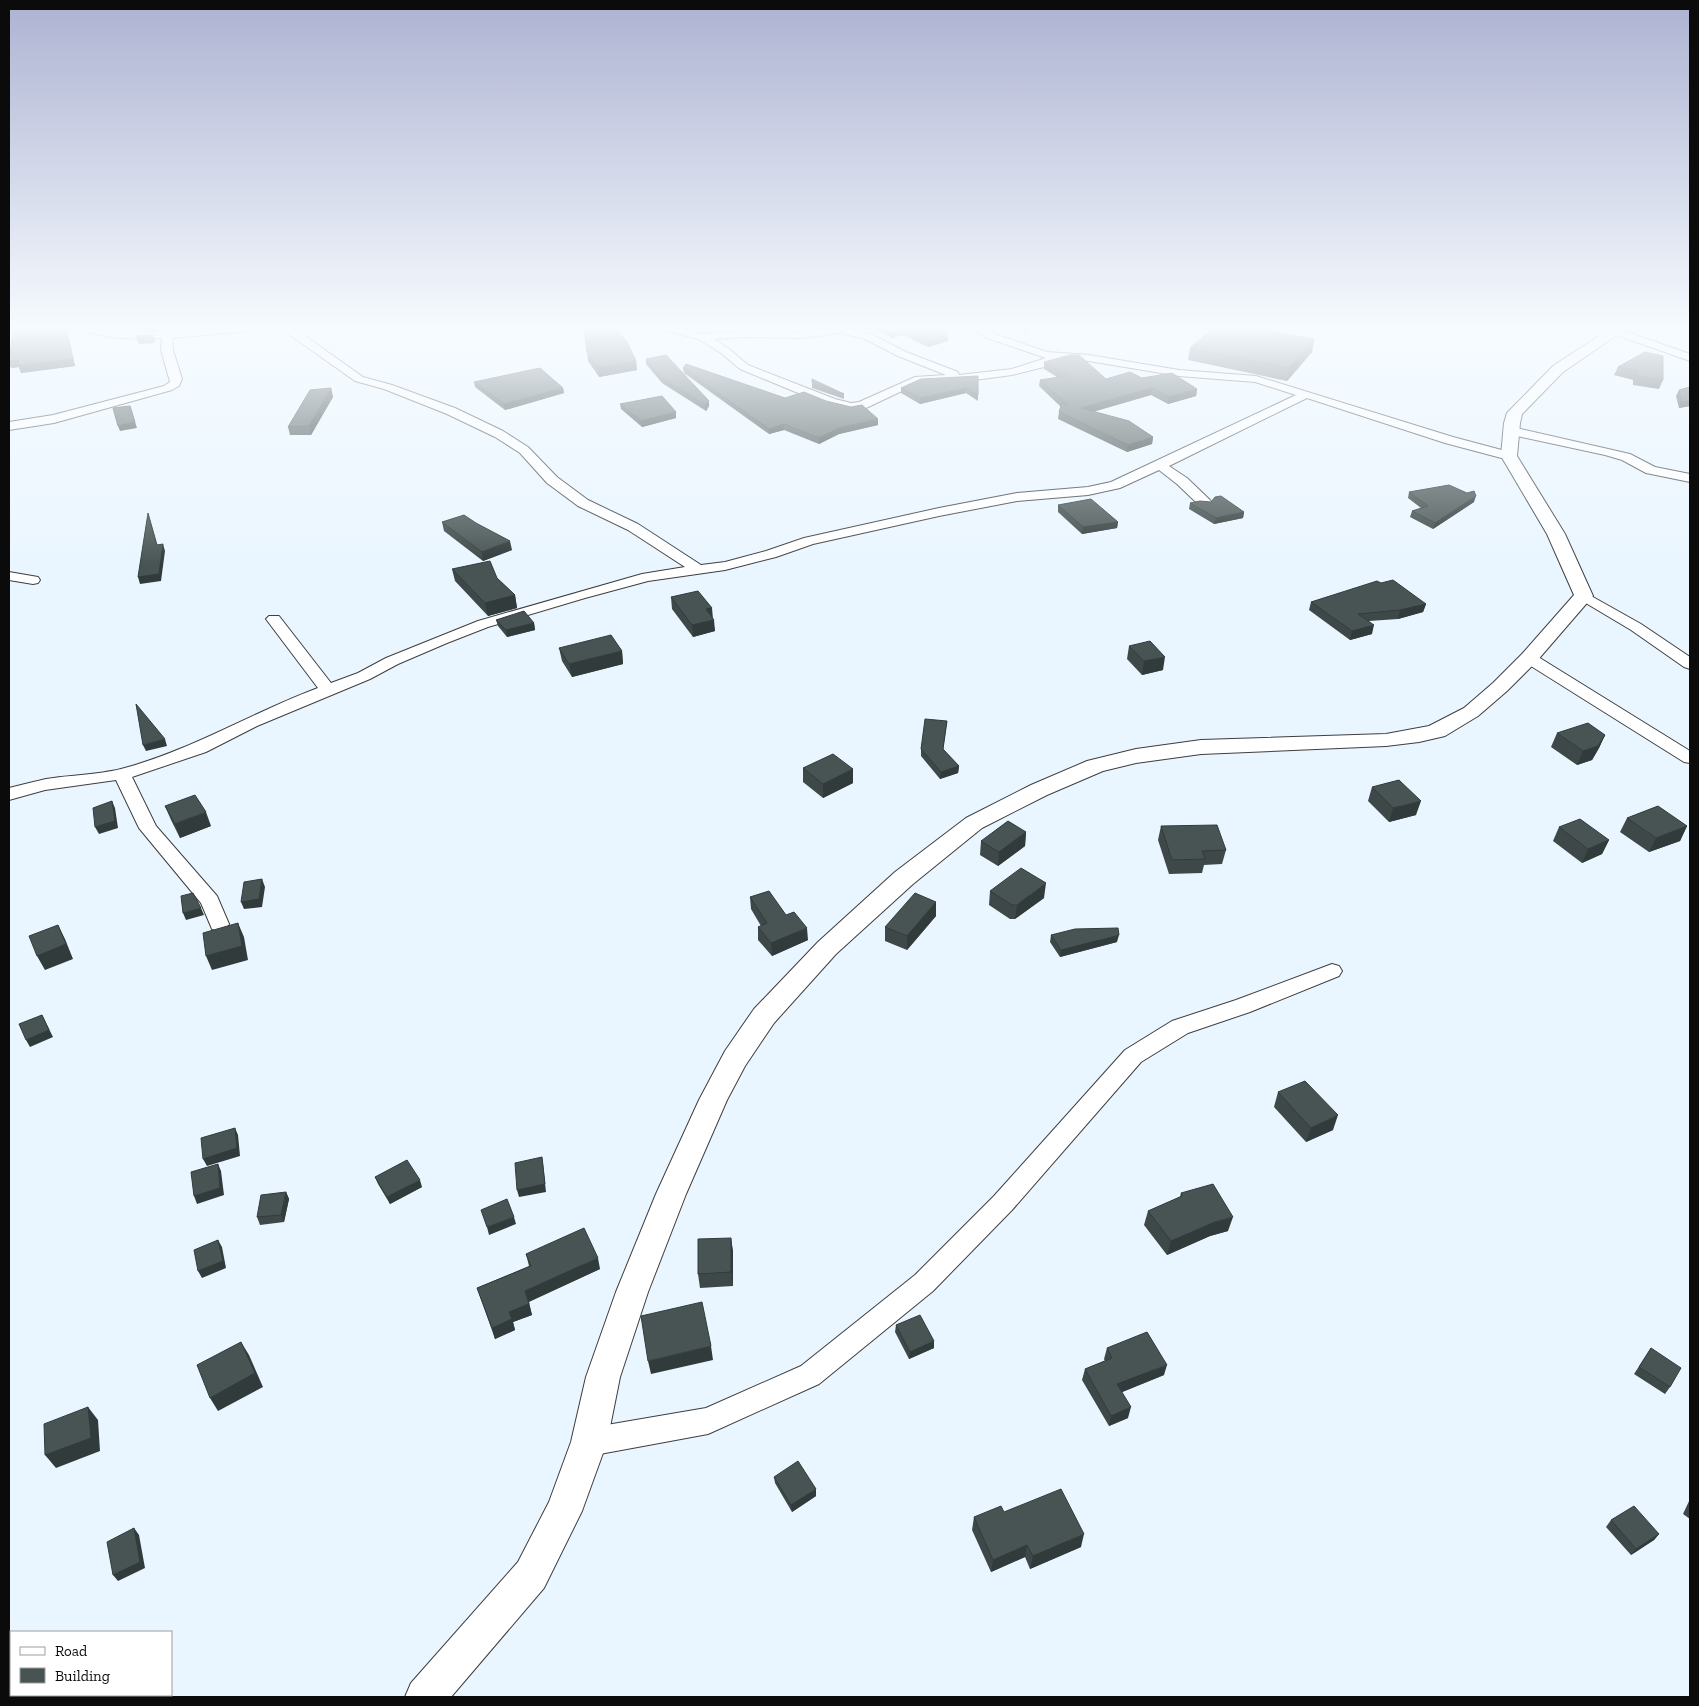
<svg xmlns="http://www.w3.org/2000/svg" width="1699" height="1706" font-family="'Zilla Slab',serif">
	<rect width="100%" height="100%" fill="#eaf6ff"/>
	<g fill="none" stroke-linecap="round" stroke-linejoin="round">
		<g stroke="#3e3e3e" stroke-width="2">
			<path id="minor" d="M78,326H92L117,331L144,332L245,326H291L363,377L392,385L455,408L503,431L528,447L557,477L588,500L638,524L701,565L725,562L766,551L804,538L939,508L1017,493L1088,487L1111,482L1296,395L1255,382L1179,376L1089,361L1062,359L1044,367L1012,375L967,381L921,382L866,408L851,411L827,405L740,369L721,353L698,339L657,328L656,326H673L702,334L744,331L801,332L841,327L873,335L906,352L958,372L959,375L1012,369L1046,358L987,338L978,333L973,326H983L995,334L1047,352L1089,355L1179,370L1256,376L1453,437L1513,453L1515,456L1509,460L1445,443L1307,398L1169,466L1187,478L1210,500L1212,503L1210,506H1200L1177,484L1159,470L1120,488L1088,495L1017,501L939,516L813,544L776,557L725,570L648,581L585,598L488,627L447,643L398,664L370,679L257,726L206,752L132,777L156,826L217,896L229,924L226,929L219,931L212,929L201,903L139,828L116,780L45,790L9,800V788C21,785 33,782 46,779C70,775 97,775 121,769C190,751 251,713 318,688L266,619L269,616H279L331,683L358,673L386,658L478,621L642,574L685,567L628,530L578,506L547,483L520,453L495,437L447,414L384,389L355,381L280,328L172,338L173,350L182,379L179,386L172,390L54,423L9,430V422L53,415L164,386L170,382L161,350L162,338C134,339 105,340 79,328ZM841,333L865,339L898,356L946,375L915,377L859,402L851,403L835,399L748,365L729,349L714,339L744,337L801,338Z
				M1615,328L1690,354V361L1611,333L1610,331Z
				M1512,427L1630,454L1655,467L1690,474V482L1646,473L1622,460L1605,455L1508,434L1506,431L1508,428Z
				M9,572L38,577L40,580L38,583L33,584L9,580Z
				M1584,592L1641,624L1690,657V669L1684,667L1631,630L1579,599L1577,596L1579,593Z
				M1529,653L1535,655L1690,751V763L1684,762L1523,661L1521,658L1523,655Z
				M1332,964L1339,966L1342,971L1339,976L1250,1012L1188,1033L1141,1062L1012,1210L933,1291L819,1384L708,1434L589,1456L579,1452L575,1442L579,1432L589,1428L706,1408L801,1366L915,1275L994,1196L1125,1050L1172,1021L1236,1000Z"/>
		</g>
		<g stroke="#3e3e3e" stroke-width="2">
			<path id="tertiary" d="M1614,326H1630L1563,372L1522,414L1520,423L1517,456L1565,534L1593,596L1536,662L1507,691L1478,716L1445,736L1419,742L1386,746L1201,754L1136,763L1103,771L1047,795L982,828L913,884L836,954L774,1023L745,1066L727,1100L686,1194L648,1292L620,1377L607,1442L582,1511L544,1588L451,1697H405L411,1683L518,1562L549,1502L571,1442L586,1377L616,1292L656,1194L699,1100L725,1051L754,1009L818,942L895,872L966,818L1031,785L1087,761L1136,749L1201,740L1386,734L1429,726L1464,708L1493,683L1522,654L1574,595L1547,534L1501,456L1504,423L1507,413L1553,366Z"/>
		</g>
		<use href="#minor" fill="#fff" fill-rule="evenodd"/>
		<use href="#tertiary" fill="#fff" fill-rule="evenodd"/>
	</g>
	<path fill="#3e4848" d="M9,326H66L75,366L21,373L19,367L11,368L9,362V358L13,331L9,327Z
		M137,326H169L162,327L161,329L138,330Z
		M584,326L636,361L637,370L599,377L588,361Z
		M869,326H938L948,335V341L928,347L903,335L892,338Z
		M1007,326H1028V333Z
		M153,335L155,340L154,343L139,344L137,339Z
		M1314,339L1312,352L1287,381L1188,360L1190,348Z
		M1645,352L1663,380L1659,389L1633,385V380L1614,375L1618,367Z
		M646,359L709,406L706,411L662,383L646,364Z
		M1044,362L1106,379L1142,378L1197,389L1196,396L1168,404L1151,395L1093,412L1153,437L1152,444L1127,452L1058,419L1059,412L1061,407L1039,386L1040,380L1057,377L1044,369Z
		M683,368L785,398L878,425L839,434L819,444L784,430L769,434L684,373Z
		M978,376V401L966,393L920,404L901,393V388Z
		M474,382L563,388L564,393L505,410L475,387Z
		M812,382L844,394V399L812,388Z
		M1690,387V406L1679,408L1676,396L1679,390Z
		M331,388L333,397L311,435H290L288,427Z
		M620,404L676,412V418L642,427L621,409Z
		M1409,492L1474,502L1433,529L1410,517L1412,511L1421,508L1408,498Z
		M1190,503L1244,512L1243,518L1214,524L1189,509Z
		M1058,505L1118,522L1117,528L1082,534L1058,512Z
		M442,522L512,550L483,561L444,531Z
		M452,569L497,578L515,595L517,608L488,616L455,581Z
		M1381,583L1426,604L1423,612L1398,619L1369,621L1372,634L1350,640L1309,610L1311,602Z
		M671,597L712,608V617L715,631L693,637L672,609Z
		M496,620L534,623L535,630L507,637L498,626Z
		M1129,646L1163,670L1142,675L1127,659Z
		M559,648L622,651L623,664L572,677L562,661Z
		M947,721L943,750L959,766L958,773L940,779L921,756V749Z
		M1557,733L1605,735L1599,748L1592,760L1577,765L1551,747Z
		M803,768L853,769V783L823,798L803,782Z
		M1372,787L1416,815L1389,822L1368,801Z
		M165,806L211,826L180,838L171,820Z
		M1627,818L1687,826L1680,841L1649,852L1620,832Z
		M1161,826L1226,850L1222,864L1204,865L1202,873L1169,874L1158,840Z
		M1559,827L1609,840L1602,854L1582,863L1553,841Z
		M1026,832L1025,846L998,866L980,855L981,841Z
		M990,891L1044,898L1015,919H1010L989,905Z
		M750,897L808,940L772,956L758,940V927L761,926L751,909Z
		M936,902V916L907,950L885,941V927Z
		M1051,935L1117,942L1060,957L1050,942Z
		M1278,1092L1333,1130L1306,1142L1274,1107Z
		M375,1177L422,1187L390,1204L378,1184Z
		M286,1192L289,1199L284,1222L260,1225L257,1217Z
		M1181,1193L1228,1231L1210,1236L1167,1255L1144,1225L1148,1211L1180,1197Z
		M731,1238L733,1252V1286L700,1288L698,1274Z
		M526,1254L600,1269L529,1302L532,1315L513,1322L515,1330L495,1339L477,1288L529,1266Z
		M896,1325L934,1341V1348L909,1359L895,1332Z
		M1107,1348L1164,1375L1122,1392L1128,1418L1109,1426L1082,1380L1085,1369L1105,1361L1104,1359Z
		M1651,1348L1670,1387L1665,1394L1634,1374Z
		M774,1477L816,1496L792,1512L775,1483Z
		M1690,1499V1519L1683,1514Z
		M1004,1512L1081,1547L1030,1569L1025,1557L991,1572L972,1530L974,1517Z
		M1611,1520L1659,1534L1654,1540L1631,1555L1606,1527Z"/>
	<path fill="#323b3b" d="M65,326H66L75,366L21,373L19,367L11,368L9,361Z
		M903,329V335L892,338V333Z
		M153,335L155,340L154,343L152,338Z
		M948,335V341L928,347V342Z
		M1314,339L1312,352L1287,381L1289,368Z
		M636,361L637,370L599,377L598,368Z
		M331,388L333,397L311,435L309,426Z
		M563,388L564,393L505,410L504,404Z
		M966,388V393L920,404V398Z
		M1152,388L1151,395L1080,415L1081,408Z
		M1197,389L1196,396L1168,404L1169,397Z
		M709,401V406L706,411L705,405Z
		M1690,401V406L1679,408L1681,402Z
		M130,406L137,428L120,431L118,426Z
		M676,412V418L642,427L641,421Z
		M878,419V425L839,434L819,444V438L839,428Z
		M784,424V430L769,434V429Z
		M1153,437L1152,444L1127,452L1128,445Z
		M1476,496L1474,502L1433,529L1435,523Z
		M1244,512L1243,518L1214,524L1216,518Z
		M1118,522L1117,528L1082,534L1083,527Z
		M510,541L512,550L483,561L482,552Z
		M163,544L165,551L161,581L140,584L138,577Z
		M515,595L517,608L488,616L485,603Z
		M1426,604L1423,612L1398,619L1400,610Z
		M712,608L713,619L706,609Z
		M714,620L715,631L693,637L692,625Z
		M534,623L535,630L507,637L506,630Z
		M1374,625L1372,634L1350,640L1352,631Z
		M622,651L623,664L572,677L569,664Z
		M1165,657L1163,670L1142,675L1144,661Z
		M1605,735L1599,748L1592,760L1577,765L1583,751Z
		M165,739L167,746L146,751L143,745Z
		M959,766L958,773L940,779L941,772Z
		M853,769V783L823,798V784Z
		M112,801L115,808L118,828L99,834L95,827Z
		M1421,801L1416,815L1389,822L1393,808Z
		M206,812L211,826L180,838L175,824Z
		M1687,826L1680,841L1649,852L1656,838Z
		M1026,832L1025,846L998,866L999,852Z
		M1609,840L1602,854L1582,863L1588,849Z
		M262,879L265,887L262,907L244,909L241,902Z
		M1046,883L1044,898L1015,919L1017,905Z
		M936,902V916L907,950V936Z
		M201,908L204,915L186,920L183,913Z
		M238,923L244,937L248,960L212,970L206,956Z
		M58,925L65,939L73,959L45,970L37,956Z
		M807,928L808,940L772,956L771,943Z
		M1119,935L1117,942L1060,957L1061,950Z
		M42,1015L53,1037L30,1047L26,1040Z
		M1338,1115L1333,1130L1306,1142L1311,1128Z
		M235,1128L238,1135L240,1156L207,1166L203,1159Z
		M542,1157L543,1164L546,1192L519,1197L517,1190Z
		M218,1164L221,1171L224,1195L197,1204L194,1196Z
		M420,1180L422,1187L390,1204L387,1197Z
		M286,1192L289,1199L284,1222L281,1215Z
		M514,1217L516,1224L489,1235L487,1227Z
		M1233,1217L1228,1231L1210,1236L1167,1255L1171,1241L1215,1222Z
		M731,1238L733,1252V1286L731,1272Z
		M218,1240L222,1247L226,1268L202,1278L198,1271Z
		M598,1258L600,1269L528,1302L525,1291Z
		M529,1304L532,1315L513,1322L515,1330L495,1339L492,1328L509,1312Z
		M934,1341V1348L909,1359L910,1352Z
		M241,1342L249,1355L263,1387L218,1411L210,1398Z
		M711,1346L713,1360L651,1374L648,1361Z
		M1167,1365L1164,1375L1115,1395L1117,1384Z
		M88,1407L98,1420L100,1451L56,1468L45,1455Z
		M1131,1407L1128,1418L1109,1426L1111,1416Z
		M816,1489V1496L792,1512L791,1505Z
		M134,1528L139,1535L145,1568L118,1581L113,1575Z
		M1084,1534L1081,1547L1030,1569L1033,1556Z
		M1659,1534L1654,1540L1631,1555L1636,1549Z
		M1027,1545L1025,1557L991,1572L993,1560Z
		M144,1695H153V1697H144Z"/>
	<path fill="#485454" stroke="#323b3b" d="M13,326H65L73,359L18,365L19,360L9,361L14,327Z
		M584,326H613L627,342L636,361L598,368L587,352Z
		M879,326H938L948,335L928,342L903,329L892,333Z
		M1216,326H1246L1314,339L1289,368L1190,348Z
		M137,335H153L152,338L137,339Z
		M1645,352L1663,356V380L1636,376L1637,371L1618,367Z
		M666,355L709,401L705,405L661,378L646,359Z
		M1070,355H1079L1106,379L1130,372L1142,378L1172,373L1197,389L1169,397L1152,388L1081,408L1129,421L1153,437L1128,445L1059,412L1062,403L1068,405L1040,380L1067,376L1044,362Z
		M686,364L785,398L804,392L826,401L851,407L862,405L878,419L839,428L819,438L784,424L769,429L683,368Z
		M540,368L563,388L504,404L474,382Z
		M978,376V395L966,388L920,398L901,388L921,379Z
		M812,379L844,394L812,382Z
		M1690,387V401L1681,402L1679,390Z
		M331,388L309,426L288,427L310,390Z
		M662,396L676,412L641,421L620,404Z
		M130,406L135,422L118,426L113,408Z
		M1449,485L1467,493L1474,491L1476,496L1435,523L1412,511L1428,506L1409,492Z
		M1221,496L1244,512L1216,518L1190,503L1200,501L1211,502L1215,497Z
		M1091,499L1118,522L1083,527L1058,505Z
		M148,513L157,545L163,544L159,574L138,577Z
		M464,515L476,523L510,541L482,552L442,522Z
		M490,561L497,578L515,595L485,603L452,569Z
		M1393,580L1426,604L1400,610L1358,614L1374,625L1352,631L1311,602L1377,581L1381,583Z
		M698,591L712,608L706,609L714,620L692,625L671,597Z
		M524,611L534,623L506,630L496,620Z
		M611,635L622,651L569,664L559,648Z
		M1150,641L1165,657L1144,661L1129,646Z
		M136,704L165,739L143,745Z
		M925,719L947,721L943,749L959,766L941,772L921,749Z
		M1588,723L1605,735L1598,746L1583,751L1557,733Z
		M833,754L853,769L823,784L803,768Z
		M1399,780L1421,801L1393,808L1372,787Z
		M195,795L206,812L175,824L165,806Z
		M112,801L115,821L95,827L93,808Z
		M1658,806L1687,826L1656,838L1627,818Z
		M1580,819L1609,840L1588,849L1559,827Z
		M1008,821L1026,832L999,852L981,841Z
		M1217,825L1226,850L1202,851L1205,859L1172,860L1161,826Z
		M1021,868L1046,883L1017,905H1012L990,891Z
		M262,879L259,899L241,902L244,882Z
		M769,891L786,915L794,912L807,928L771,943L758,927L767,923L750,897Z
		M193,893L201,908L183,913L181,896Z
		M915,893L936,902L907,936L885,927Z
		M238,923L242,946L206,956L203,933Z
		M58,925L66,944L37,956L29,936Z
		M1118,928L1119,935L1061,950L1051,935L1075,929Z
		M42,1015L49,1030L26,1040L19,1024Z
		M1305,1081L1338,1115L1311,1128L1278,1092Z
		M235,1128L237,1148L203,1159L201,1138Z
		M542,1157L545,1184L517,1190L515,1163Z
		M407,1160L420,1180L387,1197L375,1177Z
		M218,1164L220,1188L194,1196L191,1172Z
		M1213,1184L1233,1217L1215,1222L1171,1241L1148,1211L1182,1196L1181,1193Z
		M286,1192L281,1215L257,1217L261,1195Z
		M507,1199L514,1217L487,1227L481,1210Z
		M584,1228L598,1258L525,1291L529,1304L509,1312L512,1319L492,1328L477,1288L531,1266L526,1254Z
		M731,1238V1272L698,1274V1239Z
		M218,1240L223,1261L198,1271L194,1250Z
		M702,1302L711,1346L648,1361L641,1316Z
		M920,1315L934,1341L910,1352L896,1325Z
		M1147,1332L1167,1365L1117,1384L1131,1407L1111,1416L1085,1369L1112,1358L1107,1348Z
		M241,1342L255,1373L210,1398L197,1365Z
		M1651,1348L1681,1368L1670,1387L1639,1367Z
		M88,1407L91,1438L45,1455L44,1424Z
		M798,1461L816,1489L791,1505L774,1477Z
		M1061,1489L1084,1534L1033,1556L1027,1545L993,1560L974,1517L1001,1506L1004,1512Z
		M1634,1506L1659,1534L1636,1549L1611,1520Z
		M134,1528L140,1562L113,1575L107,1542Z
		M99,1695H144V1697H97H99Z"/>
	<linearGradient id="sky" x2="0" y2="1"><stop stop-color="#adb2d2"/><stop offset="0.58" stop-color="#f6fbff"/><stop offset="1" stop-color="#f6fbff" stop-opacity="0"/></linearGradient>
	<rect width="1699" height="565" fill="url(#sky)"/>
	<rect width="1699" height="1706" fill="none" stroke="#0b0b0b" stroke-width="20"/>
	<rect x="10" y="1631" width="162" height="65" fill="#ffffff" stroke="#9d9d9d"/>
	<rect x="20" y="1647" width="25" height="8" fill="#ffffff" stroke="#9d9d9d"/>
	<text x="55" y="1656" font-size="15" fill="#0b0b0b">Road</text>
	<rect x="20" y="1668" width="25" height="15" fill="#485454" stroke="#9d9d9d"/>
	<text x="55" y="1681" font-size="15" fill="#0b0b0b">Building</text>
</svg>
